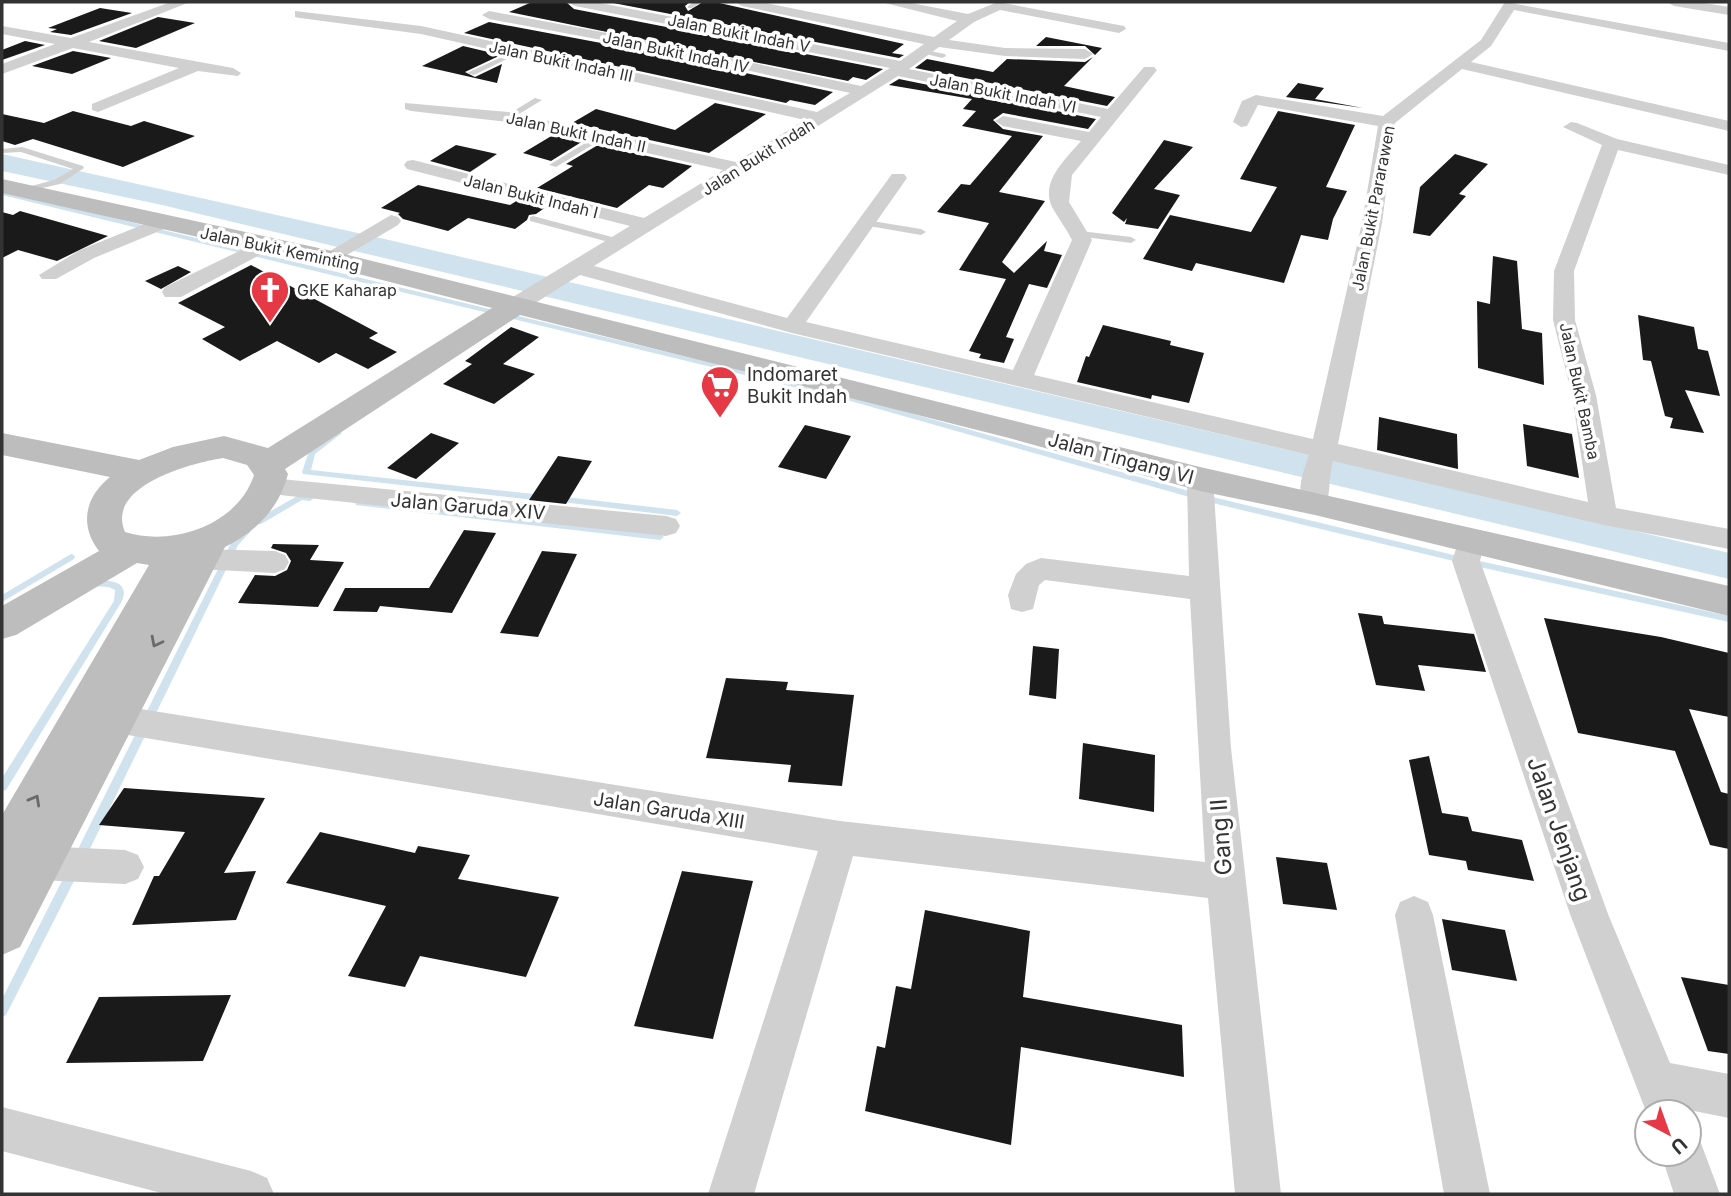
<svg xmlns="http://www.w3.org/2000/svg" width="1731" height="1196" font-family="Inter,sans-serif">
	<rect width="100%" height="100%" fill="#fff"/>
	<path fill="#cfe2ee" d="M2,154L376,237L1729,553V579L162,205L2,171Z"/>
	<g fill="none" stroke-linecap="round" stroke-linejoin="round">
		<path fill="#cfe2ee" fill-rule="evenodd" d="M2,191L849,396L1200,494L1466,558L1729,616V622L1466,564L1200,500L847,400L2,195Z
			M335,431H338L342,433L315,454L311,470L543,495L547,498L543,501L303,474L302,472L309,451Z
			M301,494L313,496L314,498L310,501L302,500L261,524H255L254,522L255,520Z
			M557,496L677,510L681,513L677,516L554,501L553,499L554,497Z
			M359,500L660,534L664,537L660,540L356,505L355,503Z
			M247,528L251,531L238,545L84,861L80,862L76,861L75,857L76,853L231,543L244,529Z
			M71,554L74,555L75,557L74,559L2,602V595Z
			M95,581C103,581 119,579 123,589C125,593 123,597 122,601L6,790L2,791V778L114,601L115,590L109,587L92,586L91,584Z
			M72,868L76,869L77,873L76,877L6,1015L2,1017V999L68,869Z"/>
	</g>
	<path fill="#1a1a1a" d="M532,2H566L574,9L883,69L866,80L853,77L848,81L509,12Z
		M608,2H690L685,6L688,11L703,2H715L904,44L892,53L904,55L899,58Z
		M100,8L132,13L71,35L50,32L57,29L48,28Z
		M158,17L195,23L136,48L99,41Z
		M489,22L649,52L833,92L815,105L790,100L786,103L464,33Z
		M1046,37L1102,48L1095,55L1085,46H1036Z
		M25,41L45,45L2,60V50Z
		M463,46L501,55L465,72L475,77L502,64L497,83L422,66Z
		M73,51L111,58L72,74L32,66Z
		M1093,57L1064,86L1115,97L1107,106L915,68L927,59L993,72L1007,59L1085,62Z
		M899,79L1096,119L1088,129L1003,113L993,120L1003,129L1043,136L999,192L1045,201L1002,262L1014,273L1047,241L1044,251L1062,255L1047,288L1029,284L1006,337L1014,339L1004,363L979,358L981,354L969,351L1006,279L959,270L989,223L937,212L961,184L970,185L1012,136L962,126L976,111L963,109L972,99L889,85Z
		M1298,83L1324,88L1315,99L1363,108L1286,97Z
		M715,103L766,114L709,153L572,123L596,109L675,130Z
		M73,111L131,126L144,121L195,136L123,167L33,139L15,145L2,141V114L44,123Z
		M1278,111L1355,125L1326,187L1347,191L1333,219L1328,240L1301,235L1284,283L1196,263L1192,271L1143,259L1170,215L1251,232L1277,187L1240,179Z
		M553,135L583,141L551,161L523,153Z
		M1164,140L1193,147L1154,189L1180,195L1158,229L1125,224L1127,218L1124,222L1112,213Z
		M456,145L497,154L470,172L430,161Z
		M598,145L692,166L663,188L649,185L617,208L537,188L573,166L566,164Z
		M1455,154L1488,164L1459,194L1466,196L1430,236L1413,233L1420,187Z
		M418,185L510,205L518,200L546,207L536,214L529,215L527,220L515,229L468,218L448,231L403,219L398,214L400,213L381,208Z
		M20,211L108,236L57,261L18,250L2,258V212L13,215Z
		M1493,256L1517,261L1522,329L1542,333L1544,385L1478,368L1477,301L1490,304Z
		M251,265L378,333L369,338L397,352L368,369L336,353L319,363L277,341L240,361L202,339L225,327L178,303Z
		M178,266L191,272L161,289L145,281Z
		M1638,315L1694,327L1698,349L1708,351L1720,396L1685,390L1704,433L1670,428L1673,418L1665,416L1651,361L1643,360Z
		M1103,325L1171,341L1170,345L1204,353L1189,403L1152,395L1151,399L1077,382L1086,356L1089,357Z
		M511,327L539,337L503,364L535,374L494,404L443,384L472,364L465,361Z
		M1379,417L1457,434L1458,469L1377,450Z
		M1523,424L1572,434L1579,478L1527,466Z
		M805,425L851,436L826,479L778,467Z
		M431,433L459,443L416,479L387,468Z
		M558,456L592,461L566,504L529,500Z
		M464,530L496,533L452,613L380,606L377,612L333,611L345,588H429Z
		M273,544L319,545L310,560L344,562L318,607L238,603L255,575L275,576L287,570L291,561L286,553L271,548Z
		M542,551L577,554L538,637L500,633Z
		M1358,613L1382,616L1384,624L1474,634L1486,672L1418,665L1425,691L1376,685Z
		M1544,618L1661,637L1729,653V717L1689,709L1721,792L1729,794V849L1710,845L1675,751L1578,733Z
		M1033,646L1059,649L1056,699L1029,695Z
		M726,678L788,682L786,690L854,695L842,786L788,782L791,765L706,758Z
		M1083,743L1155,755L1154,812L1079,799Z
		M1429,756L1442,813L1468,817L1472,831L1522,840L1534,881L1468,870L1466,861L1429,855L1409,760Z
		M124,788L265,798L224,873L256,871L236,920L132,925L154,876H159L185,832L99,825Z
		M320,832L415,853L418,846L470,855L458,879L559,897L526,977L420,956L405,987L348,976L386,906L286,883Z
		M1276,857L1327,863L1337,910L1283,904Z
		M682,871L753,881L713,1039L634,1026Z
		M925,910L1030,931L1023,997L1182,1025L1184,1077L1021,1047L1011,1145L865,1111L877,1046L885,1048L896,986L911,989Z
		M1442,919L1505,930L1517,981L1452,970Z
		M1681,977L1729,985V1054L1708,1051Z
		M231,995L203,1061L66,1063L99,997Z"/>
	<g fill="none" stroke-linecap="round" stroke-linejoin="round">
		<path fill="#d0d0d0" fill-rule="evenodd" d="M694,2H701L692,8H688V6Z
			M517,50L519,53L474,75L467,73Z
			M924,50L945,54L946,56L942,58L922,53Z
			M535,98L542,100L511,119L504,117Z
			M597,136L604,138L556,167L549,165Z
			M22,147L83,166L84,168L60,184L20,193V189L54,180L73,169L21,152L2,153V149Z
			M533,216L623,240L625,242L620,245L530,221V217Z
			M866,220L921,229L926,232L921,235L863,225V221Z
			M1080,231L1131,237L1136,240L1131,243L1077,236L1075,234Z"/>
		<path fill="#d0d0d0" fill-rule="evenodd" d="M171,2H190L89,42L233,68L241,73L238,76L198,71L98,112L92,110V104L179,68L73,48L2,74V64L55,44L2,34V26L71,38Z
			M568,2H595L900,61L924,44L742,6L735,2H761L934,37L957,21L881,2H906L968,14L998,2L1124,26L1126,29L1119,33L1000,10L974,22L949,40L1005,48L1085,49L1093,54L1085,59L1005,56L939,47L909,69L1108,109L1144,67H1154L1157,70L1072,175L1069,202L1092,240L1034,375L1313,439L1362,223L1378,126L1258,105L1247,126L1241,127L1233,122L1242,101L1256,95L1383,116L1481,40L1505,2L1729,43V51L1514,10L1491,46L1471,62L1729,121V131L1462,69L1395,123L1382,223L1338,444L1588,502L1572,395L1553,320L1554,271L1602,145L1563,127L1571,122L1577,123L1617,139L1729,165V175L1618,150L1574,271L1575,320L1596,395L1616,508L1729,529V549L1604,525L1333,461C1329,475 1330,500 1325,510L1315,512L1305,510C1295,493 1303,472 1309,455L792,333L580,275L524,310H508L505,305L508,300L630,226L407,169L404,165L407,161L413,160L644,218L723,170L508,122L411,111L405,109V103L508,112L736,162L805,120L421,34L300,18L295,17V11L421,26L817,112L850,93L650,49L489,19L482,15L489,11L650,41L861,86L890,68L575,6ZM898,76L1101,117L1089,132L1003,116L995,121L1003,126L1081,141C1066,159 1040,181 1052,207C1058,218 1066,228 1072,240L1013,370L806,322L907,178L904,174H892L787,318L594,266Z
			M1667,2H1698L1729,7V15L1674,6Z
			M391,215L398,217L401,221L398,225L335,262H321L318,258Z
			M162,217L169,219L172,223L169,227L94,258L56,279H42L39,275L80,250Z
			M264,239L271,241L274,245L271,249L181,297H165L162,292L165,287Z
			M1200,470L1209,473L1213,479L1231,748L1281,1194H1235L1208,898L853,856L754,1194H708L818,851L116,733L104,729L99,719L104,709L116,705L840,821L1205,862L1190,599L1045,580L1039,585L1033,609L1022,612L1011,609L1008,595L1016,574L1026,564L1041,558L1189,576L1187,479L1191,473Z
			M270,478L666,516L676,519L680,526L676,533L666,536L261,493L257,487L261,481Z
			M1471,531L1481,534L1485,541L1480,561L1608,914L1670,1063L1729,1074V1118L1689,1110L1690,1112L1689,1114H1647L1570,914L1452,561L1461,534Z
			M198,549L275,551L285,555L289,562L285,569L275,573L198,569L188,566L184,559L188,552Z
			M38,846L125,850L138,855L144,867L138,879L125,884L38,880L25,875L20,863L25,851Z
			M1414,896L1428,902L1433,915L1490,1194H1444L1395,915L1400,902Z
			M2,1107L251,1171L267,1178L274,1194H165L2,1151Z
			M1689,1134L1699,1138L1720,1194H1674L1661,1154H1689Z"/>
		<path fill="#bdbdbd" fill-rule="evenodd" d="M2,179L328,250L1200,467L1729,586V616L1315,515L1200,491L1009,438L520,315L285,469L288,474C279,508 257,531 225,547L20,947L2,955V815L149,565L137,563L16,635L2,639V606L99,551C79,525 85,497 110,477L2,455V433L139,460L173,447L224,436L268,448L492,308L327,266L2,193ZM223,458L247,465L254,475C238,525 172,547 125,532C105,486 191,463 223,458Z"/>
	</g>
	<defs><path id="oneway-chevron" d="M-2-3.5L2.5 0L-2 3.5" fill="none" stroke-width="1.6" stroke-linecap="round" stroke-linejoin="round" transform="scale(1.75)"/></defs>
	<g stroke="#6a6a6a">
		<use href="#oneway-chevron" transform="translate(156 642) rotate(117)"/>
		<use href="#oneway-chevron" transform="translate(35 800) rotate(-61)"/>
	</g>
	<defs>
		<g id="church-pin" transform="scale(2.0125)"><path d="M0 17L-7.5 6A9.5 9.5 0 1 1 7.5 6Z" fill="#e63946" stroke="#fff"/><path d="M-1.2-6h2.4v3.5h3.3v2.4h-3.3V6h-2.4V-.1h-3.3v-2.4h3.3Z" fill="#fff"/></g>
		<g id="supermarket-pin" transform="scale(2.0125)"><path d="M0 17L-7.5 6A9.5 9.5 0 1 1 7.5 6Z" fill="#e63946" stroke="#fff"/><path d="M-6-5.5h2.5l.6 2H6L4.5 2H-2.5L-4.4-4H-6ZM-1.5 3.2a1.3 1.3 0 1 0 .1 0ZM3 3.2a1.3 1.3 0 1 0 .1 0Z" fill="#fff"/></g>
	</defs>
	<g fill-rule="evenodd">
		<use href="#church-pin" x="270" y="290"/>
		<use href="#supermarket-pin" x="720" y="385"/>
	</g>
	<g text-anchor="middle" stroke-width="7" stroke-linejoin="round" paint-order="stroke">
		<g font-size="16" fill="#333" stroke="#fff">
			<text transform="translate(739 33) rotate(11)" y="6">Jalan Bukit Indah V</text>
			<text transform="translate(676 52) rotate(12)" y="6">Jalan Bukit Indah IV</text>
			<text transform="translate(561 61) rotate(12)" y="6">Jalan Bukit Indah III</text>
			<text transform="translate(1003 93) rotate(11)" y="6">Jalan Bukit Indah VI</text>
			<text transform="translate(576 132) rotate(12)" y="6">Jalan Bukit Indah II</text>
			<text transform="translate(758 157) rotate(-32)" y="6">Jalan Bukit Indah</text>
			<text transform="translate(531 196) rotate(14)" y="6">Jalan Bukit Indah I</text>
			<text transform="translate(1373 208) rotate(-79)" y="6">Jalan Bukit Pararawen</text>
			<text transform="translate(280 249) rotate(12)" y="6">Jalan Bukit Keminting</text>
			<text transform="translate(1580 391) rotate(78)" y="6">Jalan Bukit Bamba</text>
		</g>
		<g font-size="16" fill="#333" stroke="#fff" text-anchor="start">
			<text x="297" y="296">GKE Kaharap</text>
		</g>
		<g font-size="19" fill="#333" stroke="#fff" text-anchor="start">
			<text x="747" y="381">Indomaret<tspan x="747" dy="22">Bukit Indah</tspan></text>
		</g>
		<g font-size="19" fill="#333" stroke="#fff">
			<text transform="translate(1121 458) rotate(15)" y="7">Jalan Tingang VI</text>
			<text transform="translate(468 506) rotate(5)" y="7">Jalan Garuda XIV</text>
			<text transform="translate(669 810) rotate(9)" y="7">Jalan Garuda XIII</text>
		</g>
		<g font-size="23" fill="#333" stroke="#fff">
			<text transform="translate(1559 829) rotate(71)" y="8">Jalan Jenjang</text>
			<text transform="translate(1221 837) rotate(-94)" y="8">Gang II</text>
		</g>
	</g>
	<rect width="1731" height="1196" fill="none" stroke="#333333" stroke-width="7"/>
	<g transform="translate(1668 1133) rotate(139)"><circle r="33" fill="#ffffff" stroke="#adadad" stroke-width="2"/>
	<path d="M0-5L12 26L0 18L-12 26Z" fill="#e63946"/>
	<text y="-10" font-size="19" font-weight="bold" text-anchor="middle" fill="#333333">U</text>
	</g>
</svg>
